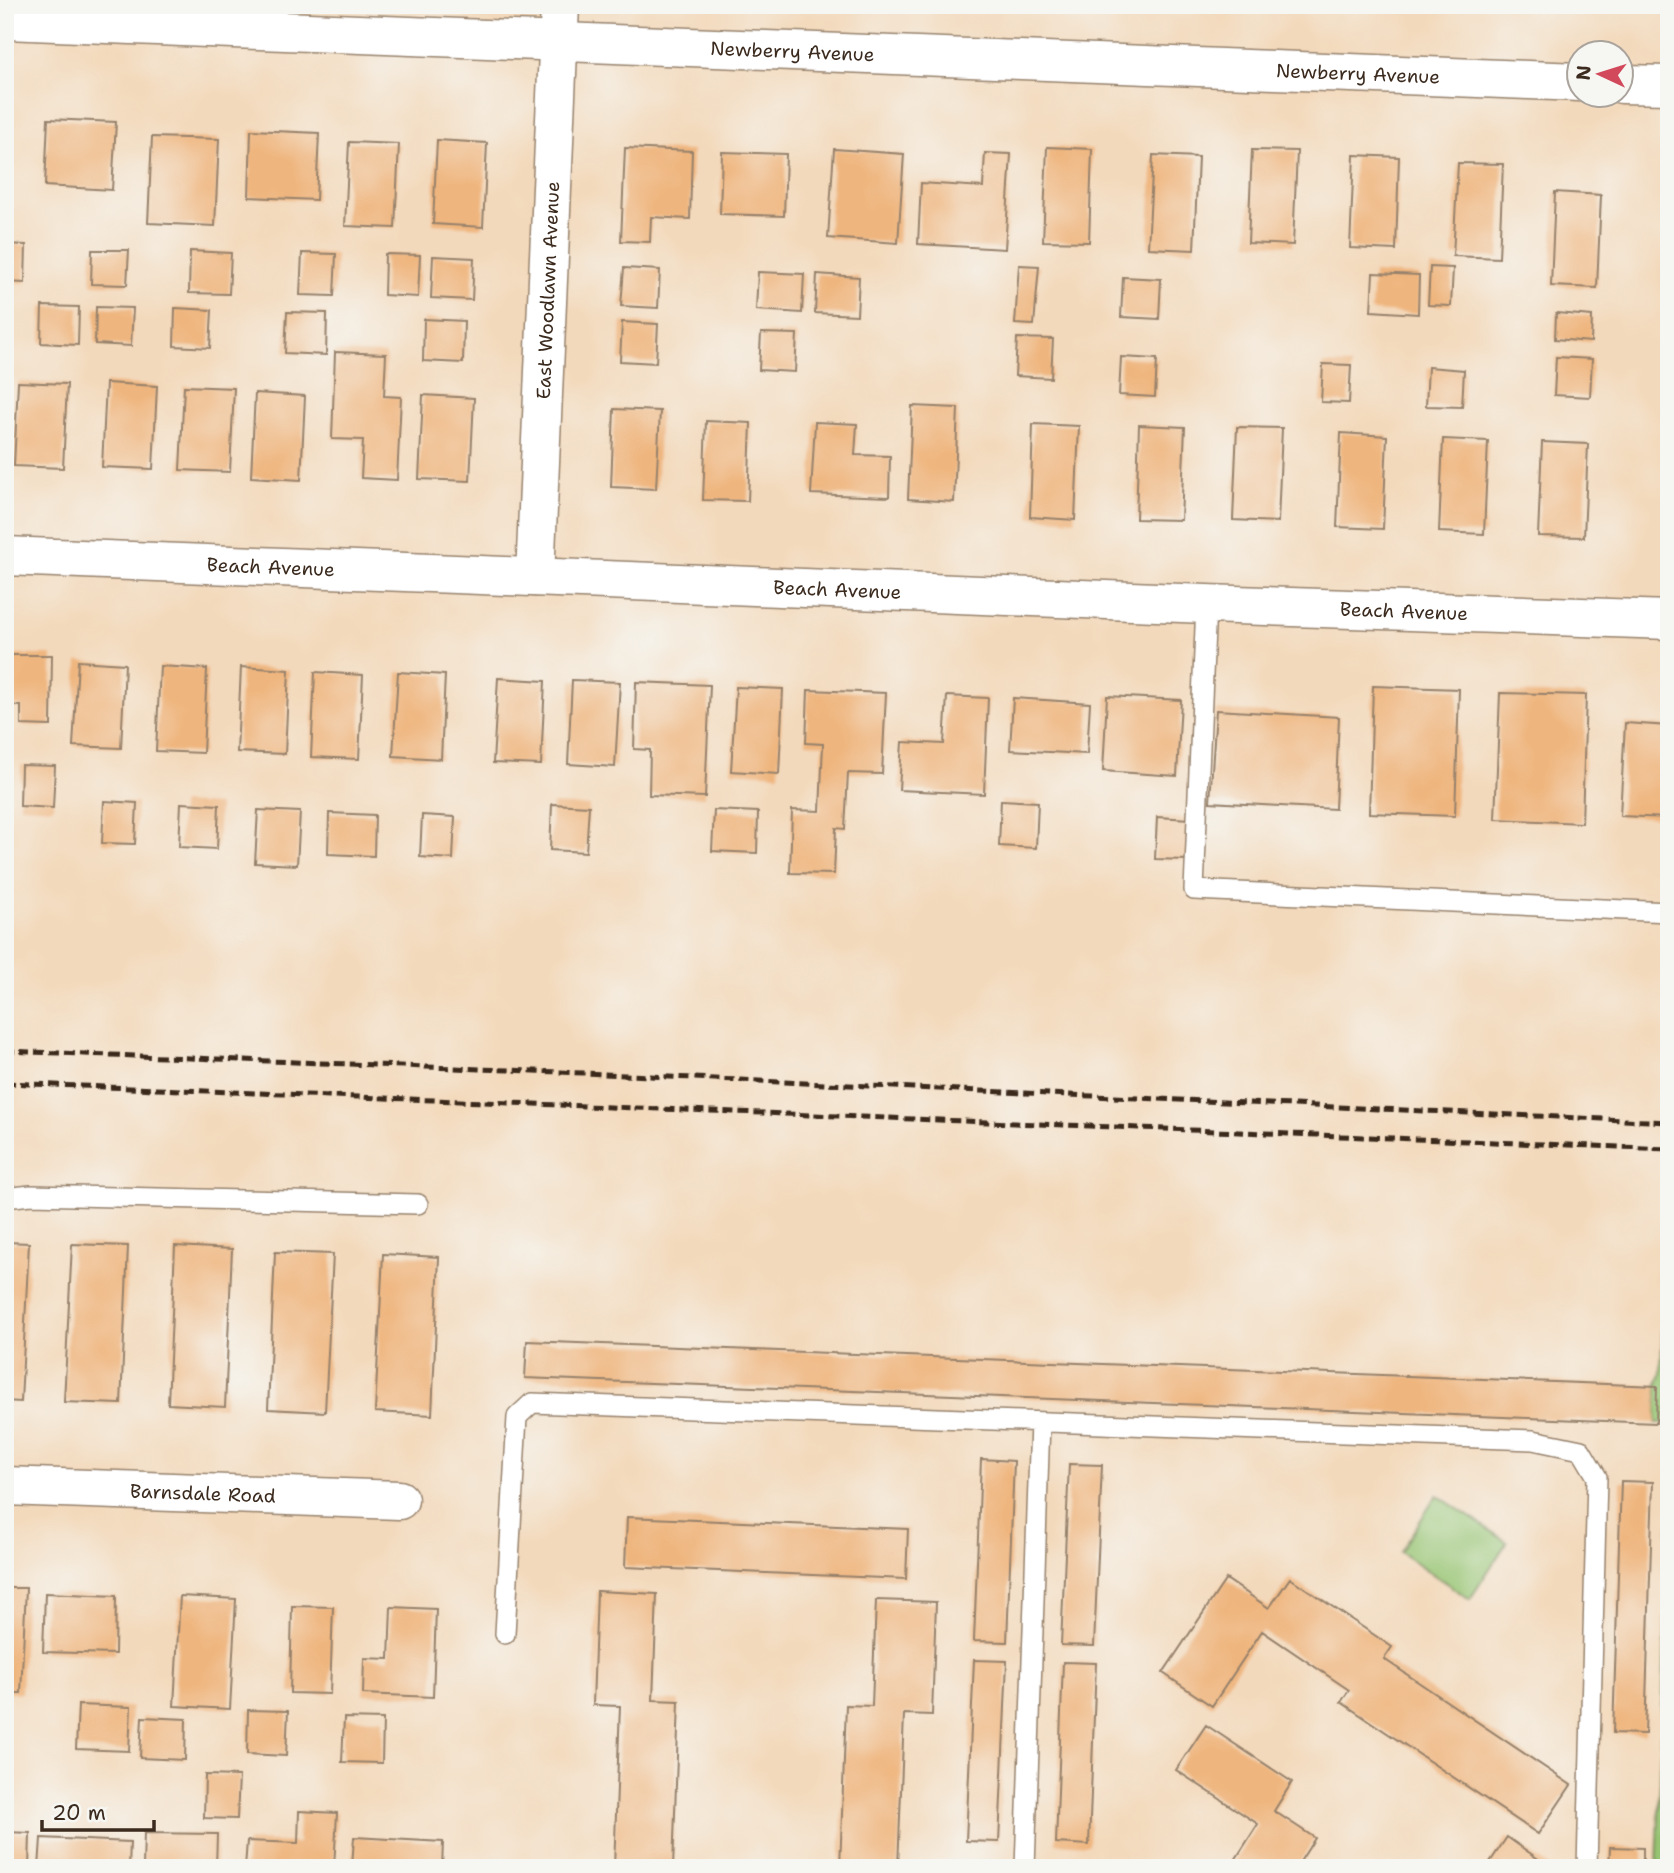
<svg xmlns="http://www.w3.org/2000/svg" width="1674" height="1873" font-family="'Shantell Sans',sans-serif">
	<rect width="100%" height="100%" fill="#f6f6f2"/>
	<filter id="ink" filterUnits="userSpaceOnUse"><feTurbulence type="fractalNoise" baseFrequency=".0143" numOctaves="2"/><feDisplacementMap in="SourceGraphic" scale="14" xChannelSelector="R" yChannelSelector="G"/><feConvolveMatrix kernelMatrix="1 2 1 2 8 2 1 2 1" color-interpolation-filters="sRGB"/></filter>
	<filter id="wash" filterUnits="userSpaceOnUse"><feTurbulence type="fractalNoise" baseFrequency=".00686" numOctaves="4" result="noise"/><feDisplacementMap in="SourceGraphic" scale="28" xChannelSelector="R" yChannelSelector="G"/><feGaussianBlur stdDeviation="1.57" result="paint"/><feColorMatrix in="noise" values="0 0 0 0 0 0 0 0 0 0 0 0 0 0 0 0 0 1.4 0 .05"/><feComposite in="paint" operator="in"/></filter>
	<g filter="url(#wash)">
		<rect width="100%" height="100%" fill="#f3d9bb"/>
		<path fill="#97c472" stroke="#697748" stroke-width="2" d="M1664,1287H1669V1423H1656L1657,1386L1661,1374Z
			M1437,1495L1507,1542L1470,1599L1400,1552Z
			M1669,1525V1868H1657Z"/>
		<g id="blocks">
			<path fill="#efb57e" d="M48,119L116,122L112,190L45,186Z
				M5,123L14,124L11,191H5Z
				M251,130L319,133L316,200L249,197Z
				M152,137L219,139L215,226L148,223Z
				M437,140L487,143L483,227L433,224Z
				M349,142L399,144L395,228L345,226Z
				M1047,147L1092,149L1089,242L1043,241Z
				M625,148L692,151L690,219L651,217L650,242L621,241Z
				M834,149L904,154L898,243L828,238Z
				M1252,150L1297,151L1293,245L1248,243Z
				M722,152L786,154L784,216L720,214Z
				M985,153L1011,154L1005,249L918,244L921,183L983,187Z
				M1153,155L1198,157L1194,250L1148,248Z
				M1354,155L1399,157L1396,250L1350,248Z
				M1458,163L1503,164L1499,258L1453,256Z
				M1555,192L1601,195L1597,288L1551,286Z
				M5,244L26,245L25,283L5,282Z
				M92,250H129L127,285L91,284Z
				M190,251L231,253L229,294L189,293Z
				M302,253L336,254L334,296L300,295Z
				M385,254L420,255L418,297L384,295Z
				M433,256L474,258L472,300L431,298Z
				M1019,265L1039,266L1034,325L1015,324Z
				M1430,267L1453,268L1451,306L1428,305Z
				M624,268L660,270L658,308L621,306Z
				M758,272L804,274L802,313L756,310Z
				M1373,273L1419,275L1418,314L1371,311Z
				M817,274L859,277L857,315L815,313Z
				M1123,277L1161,279L1159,319L1121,317Z
				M42,306L79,307L78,345L41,343Z
				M96,307L133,308L131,346L95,344Z
				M175,308L212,310L210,348L174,346Z
				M287,312L327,313L326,355L285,353Z
				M1556,313L1592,316L1591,342L1555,339Z
				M424,319L464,321L463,363L423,361Z
				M622,322L658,324L656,363L620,361Z
				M761,333L797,334L795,372L759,370Z
				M1017,338L1053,339L1051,378L1015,376Z
				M335,352L386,354L384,396L401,397L397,480L361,478L363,440L332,439Z
				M1121,357L1157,359L1155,397L1119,395Z
				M1556,357L1592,359L1590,397L1554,395Z
				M1323,364L1351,365L1349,403L1321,402Z
				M1428,367L1464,370L1462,407L1426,406Z
				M18,382L67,384L63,468L14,466Z
				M106,383L157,386L153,469L102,467Z
				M184,386L234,388L230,472L180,470Z
				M255,393L305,396L301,480L251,477Z
				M423,395L474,398L470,481L419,479Z
				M912,406L958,408L954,502L908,499Z
				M614,409L660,411L656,489L611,487Z
				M706,421L751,423L748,501L703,500Z
				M815,422L857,424L855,455L890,456L889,497L811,494Z
				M1033,424L1079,426L1075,520L1030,517Z
				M1139,425L1185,427L1181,520L1136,519Z
				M1237,427L1282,428L1278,522L1233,520Z
				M1341,433L1387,436L1383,529L1337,527Z
				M1443,439L1488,441L1484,534L1439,532Z
				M1542,442L1588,444L1584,537L1538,536Z
				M5,655H52L51,726L21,725V706L5,705Z
				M78,661L125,664L121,748L73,746Z
				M160,666L207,669L203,753L156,751Z
				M241,667L289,670L285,754L237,752Z
				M315,672L363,675L359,759L311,757Z
				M398,672L445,675L441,759L393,756Z
				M498,678L545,681L541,765L493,763Z
				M572,680L620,682L615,767L568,764Z
				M636,682L710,685L705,797L649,795L650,750L634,749Z
				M1373,686L1459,689L1455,816L1369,813Z
				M736,687L783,689L779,774L731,771Z
				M808,690L886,693L882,774L848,773L845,829L836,828L834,874L790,873L792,810L820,811L823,744L806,743Z
				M1500,693L1586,695L1582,823L1495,819Z
				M947,696L988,698L984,794L899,790L902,742L944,744Z
				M1107,696L1181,700L1177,776L1103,771Z
				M1013,698L1090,703L1087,754L1010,750Z
				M1216,710L1339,717L1335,809L1210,802Z
				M1625,723L1669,726V818L1620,816Z
				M21,765L55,766L53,808L20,806Z
				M1001,800L1038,802L1036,848L999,846Z
				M104,801L137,803L135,844L102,843Z
				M181,803L219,805L217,849L179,847Z
				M552,804L589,806L586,852L550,850Z
				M258,810L300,812L297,865L255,863Z
				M714,810L758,812L757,853L712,851Z
				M329,813L375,815L374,856L328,854Z
				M422,815L455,817L453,859L420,857Z
				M1157,817L1190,819L1188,860L1155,859Z
				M5,1242L29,1243L21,1402L5,1401Z
				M72,1244L128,1246L121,1404L64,1402Z
				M175,1246L232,1249L225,1407L168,1404Z
				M275,1252L333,1254L325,1412L268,1409Z
				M383,1254L439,1257L432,1415L375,1412Z
				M527,1341L1657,1386L1656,1423L525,1378Z
				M981,1459L1014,1461L1007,1642L974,1641Z
				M1069,1464L1102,1465L1094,1646L1061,1645Z
				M1621,1481L1653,1482L1645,1734L1613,1733Z
				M627,1517L908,1529L906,1579L625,1567Z
				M1290,1578L1392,1647L1384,1659L1571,1785L1538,1834L1341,1702L1349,1690L1262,1631L1212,1706L1163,1673L1226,1579L1269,1608Z
				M5,1588H26L21,1693H5Z
				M597,1591L657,1594L653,1700L679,1701L673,1868H614L620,1706L593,1705Z
				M45,1593L116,1596L115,1654L43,1652Z
				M180,1596L236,1599L230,1709L174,1706Z
				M876,1600L936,1602L932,1715L904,1714L898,1868H840L846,1705L872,1706Z
				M292,1606L333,1607L330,1694L290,1693Z
				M391,1607L436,1609L433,1697L363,1694L364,1658L389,1659Z
				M974,1660L1007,1661L999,1842L966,1841Z
				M1063,1662L1096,1663L1089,1845L1056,1843Z
				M78,1705L131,1707L129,1751L76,1749Z
				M248,1710L288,1711L286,1756L247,1754Z
				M142,1717L186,1719L185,1760L140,1758Z
				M344,1718L383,1719L382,1763L342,1762Z
				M1206,1725L1292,1782L1274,1811L1315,1838L1296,1868H1230L1258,1824L1176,1770Z
				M205,1775L239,1776L237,1819L204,1818Z
				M299,1811L337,1813L334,1868H245L247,1841L298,1843Z
				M5,1832L30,1833L29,1868H5Z
				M144,1833L217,1834L216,1868H143Z
				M354,1837L443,1842L442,1868H352Z
				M1507,1837L1551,1868H1486Z
				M41,1838L130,1842L129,1868H39Z
				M1610,1847L1643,1848V1868H1609Z"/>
		</g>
	</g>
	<g filter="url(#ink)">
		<use href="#blocks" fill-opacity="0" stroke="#97826c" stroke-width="2"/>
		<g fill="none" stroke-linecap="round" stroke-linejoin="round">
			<g stroke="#97826c" stroke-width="22">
				<path id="service" d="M1206,604L1194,890L1669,912
					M5,1198L31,1195L418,1204
					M505,1634L517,1417L532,1403L1533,1440L1581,1450L1597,1477L1587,1868
					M1025,1868L1040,1422"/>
			</g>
			<g stroke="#97826c" stroke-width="41">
				<g id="minor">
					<path id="s1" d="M5,20L1580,82"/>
					<path d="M1622,84L1669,85"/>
					<path id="s2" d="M5,556L1206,604L1669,620"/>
					<path id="s3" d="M535,577L560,5"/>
					<path id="s4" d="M5,1486L399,1500"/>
				</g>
			</g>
			<use href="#service" stroke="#fff" stroke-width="19"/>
			<use href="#minor" stroke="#fff" stroke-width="38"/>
			<path stroke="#3b2a1e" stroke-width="5" stroke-dasharray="10 5" stroke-linecap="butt" d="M5,1051L560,1072L1669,1122
				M5,1083L1669,1149"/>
		</g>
	</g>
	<g text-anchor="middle" stroke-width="5" stroke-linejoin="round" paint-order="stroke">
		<g font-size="19" fill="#3b2a1e" stroke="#f6f6f2">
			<text dy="7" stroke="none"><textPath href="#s1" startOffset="788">Newberry Avenue</textPath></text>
			<text dy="7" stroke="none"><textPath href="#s1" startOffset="1354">Newberry Avenue</textPath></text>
			<text dy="7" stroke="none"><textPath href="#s3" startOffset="287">East Woodlawn Avenue</textPath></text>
			<text dy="7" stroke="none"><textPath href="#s2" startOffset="266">Beach Avenue</textPath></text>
			<text dy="7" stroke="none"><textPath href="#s2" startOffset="833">Beach Avenue</textPath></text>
			<text dy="7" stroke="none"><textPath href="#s2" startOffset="1400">Beach Avenue</textPath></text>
			<text dy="7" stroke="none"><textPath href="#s4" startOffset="198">Barnsdale Road</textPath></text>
		</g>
	</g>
	<rect width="1674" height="1873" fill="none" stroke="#f6f6f2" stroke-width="28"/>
	<g transform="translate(1600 74) rotate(274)"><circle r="33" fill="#f6f6f2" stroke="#aba49d" stroke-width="2"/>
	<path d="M0-5L12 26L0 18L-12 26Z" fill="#d1495b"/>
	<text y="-10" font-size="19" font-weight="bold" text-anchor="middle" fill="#3b2a1e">N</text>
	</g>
	<path d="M42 1820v10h112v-10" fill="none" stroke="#3b2a1e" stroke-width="3.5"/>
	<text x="52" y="1820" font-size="21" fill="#3b2a1e" stroke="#f6f6f2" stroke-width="5" paint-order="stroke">20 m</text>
</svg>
